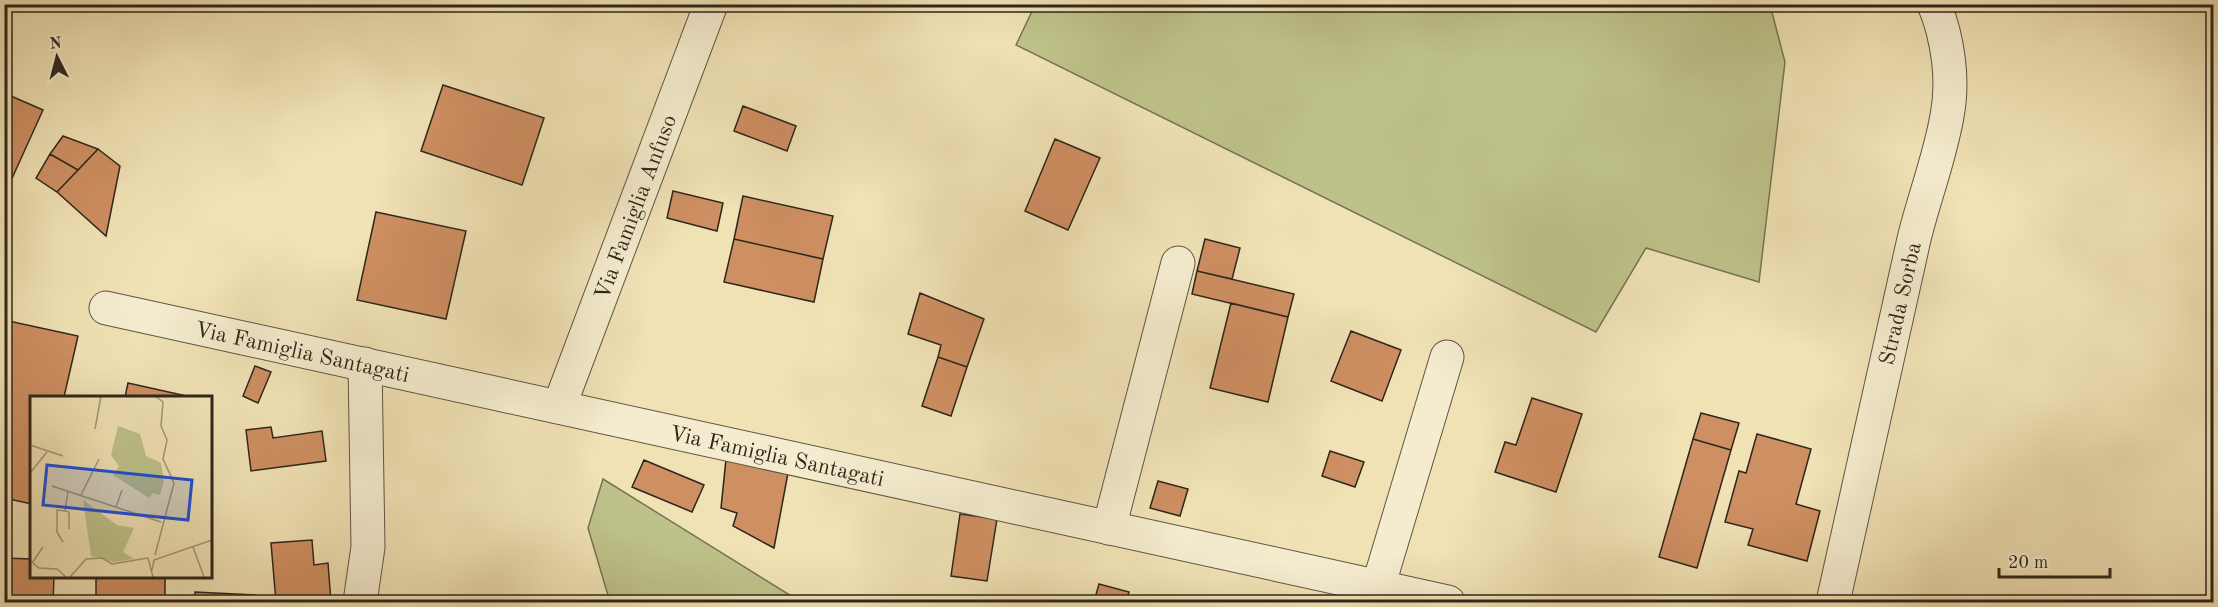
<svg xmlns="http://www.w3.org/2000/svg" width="2218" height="607" font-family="'Old Standard TT',serif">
	<rect width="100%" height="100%" fill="#f0e2b5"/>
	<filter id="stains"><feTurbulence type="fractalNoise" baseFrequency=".00333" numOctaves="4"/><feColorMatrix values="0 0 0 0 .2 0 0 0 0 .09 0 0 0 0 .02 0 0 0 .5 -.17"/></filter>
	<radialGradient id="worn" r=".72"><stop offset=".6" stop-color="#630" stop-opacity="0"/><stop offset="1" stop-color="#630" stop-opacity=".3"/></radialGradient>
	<path fill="#bec28a" stroke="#767453" stroke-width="1.5" d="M1035,5H1770L1785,62L1759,282L1646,248L1596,332L1016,45Z
		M603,479L801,602H610L588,528Z"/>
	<path fill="#ce8f62" stroke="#2e261c" stroke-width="1.5" d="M443,85L544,118L522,185L421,151Z
		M4,93L43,110L4,196Z
		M743,106L796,126L787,151L734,131Z
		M63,136L98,149L78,170L50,154Z
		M1055,139L1100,158L1068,230L1025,211Z
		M98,149L120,166L106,236L57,192Z
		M50,154L78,170L57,192L36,178Z
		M673,191L723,203L717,231L667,218Z
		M743,196L833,216L823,259L734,239Z
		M376,212L466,231L446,319L357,300Z
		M734,239L823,259L814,302L724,282Z
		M1205,239L1240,248L1232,279L1197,271Z
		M1197,271L1294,294L1288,317L1192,294Z
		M920,293L984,319L967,367L938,357L941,345L908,334Z
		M1231,303L1288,317L1268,402L1210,388Z
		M4,320L78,336L64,397H32V504L4,498Z
		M1351,331L1401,350L1382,401L1331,381Z
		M938,357L967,367L951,416L922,406Z
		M255,366L271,372L258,403L243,396Z
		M128,383L191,397H125Z
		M1532,398L1582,414L1556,492L1495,472L1505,442L1516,445Z
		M1701,413L1739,423L1731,450L1693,439Z
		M271,427L273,438L322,431L326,461L251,471L246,430Z
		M1757,434L1811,449L1796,504L1820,511L1807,561L1748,545L1753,529L1725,522L1739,471L1746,473Z
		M1693,439L1731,450L1697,568L1659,557Z
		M1330,451L1364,462L1355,487L1322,476Z
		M726,459L788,473L774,548L733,526L737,513L721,508Z
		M644,460L704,485L692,512L632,487Z
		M1158,481L1188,489L1180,516L1150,508Z
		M960,514L997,519L987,581L951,576Z
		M312,540L314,565L328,563L331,602H276L271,543Z
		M4,558L32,559V576H54L53,602H4Z
		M96,576H165V602H96Z
		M1099,584L1129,592L1126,602H1094Z
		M195,592L256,595L255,602H195Z"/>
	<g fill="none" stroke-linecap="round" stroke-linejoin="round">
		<g stroke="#5e5542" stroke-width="35">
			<g id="minor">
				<path id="s1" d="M106,308L1448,602"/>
				<path id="s2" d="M559,407L711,4"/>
				<path d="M1109,528L1178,263"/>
				<path d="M1378,587L1447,357"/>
				<path d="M360,602L368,547L365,364"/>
			</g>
		</g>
		<g stroke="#5e5542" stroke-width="35">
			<g id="tertiary">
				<path id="s3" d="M1833,602C1859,481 1886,360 1914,239C1924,198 1940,157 1947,116C1954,80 1948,38 1934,4"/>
			</g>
		</g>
		<use href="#minor" stroke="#f5eccf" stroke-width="33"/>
		<use href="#tertiary" stroke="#f5eccf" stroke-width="33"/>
	</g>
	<g text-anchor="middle" stroke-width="5" stroke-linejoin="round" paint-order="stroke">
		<g font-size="22" fill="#2e261c" stroke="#f5eccf">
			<text dy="8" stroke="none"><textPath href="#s2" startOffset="214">Via Famiglia Anfuso</textPath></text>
			<text dy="8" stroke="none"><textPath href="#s3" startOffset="306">Strada Sorba</textPath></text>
			<text dy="8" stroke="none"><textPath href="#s1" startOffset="201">Via Famiglia Santagati</textPath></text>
			<text dy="8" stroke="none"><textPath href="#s1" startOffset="687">Via Famiglia Santagati</textPath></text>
		</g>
	</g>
	<g transform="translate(30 396)">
		<rect width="182" height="182" fill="#f0e2b5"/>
		<path d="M88,30L110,38L116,60L131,67L134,85L130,99L123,97L119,102L83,79L89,70L81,59ZM53,104L87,129L104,132L93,156L104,163L84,166L61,160Z" fill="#bec28a"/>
		<path fill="none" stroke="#a29778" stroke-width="1.5" d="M65,33L71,0M0,49L33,60M0,77L17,56M22,90L131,126M51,99L69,63M86,111L92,94M35,115L39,116V133M33,146L27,136V114L35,115L38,95M163,151L174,181M125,159L144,87L133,63L137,44L131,30L133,6L125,0M118,162L123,181M0,165L9,172L27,173L36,181M2,167L13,151M122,174L124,164L182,144M40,181L56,163L72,162L82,168L118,162"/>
		<path fill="#1d4ed8" fill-opacity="0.15" stroke="#1d4ed8" stroke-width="3" d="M17,69L162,84L158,124L13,109Z"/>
		<rect width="182" height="182" fill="none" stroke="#2e261c" stroke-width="3"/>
	</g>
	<rect width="2218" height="607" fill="none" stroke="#f0e2b5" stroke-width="24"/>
	<rect x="6" y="6" width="2206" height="595" fill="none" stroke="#2e261c" stroke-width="3"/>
	<rect x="12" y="12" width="2194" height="583" fill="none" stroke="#2e261c" stroke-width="1.5"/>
	<g transform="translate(57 57) rotate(354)" stroke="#f5eccf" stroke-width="4.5" paint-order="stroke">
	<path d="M0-4.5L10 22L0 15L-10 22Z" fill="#2e261c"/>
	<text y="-9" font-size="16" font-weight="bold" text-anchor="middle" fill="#2e261c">N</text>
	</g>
	<path d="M1999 568v9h111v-9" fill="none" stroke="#2e261c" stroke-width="3"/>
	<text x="2008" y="568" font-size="18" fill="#2e261c" stroke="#f5eccf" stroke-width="4.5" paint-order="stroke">20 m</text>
	<rect width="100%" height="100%" filter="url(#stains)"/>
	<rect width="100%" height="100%" fill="url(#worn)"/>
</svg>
